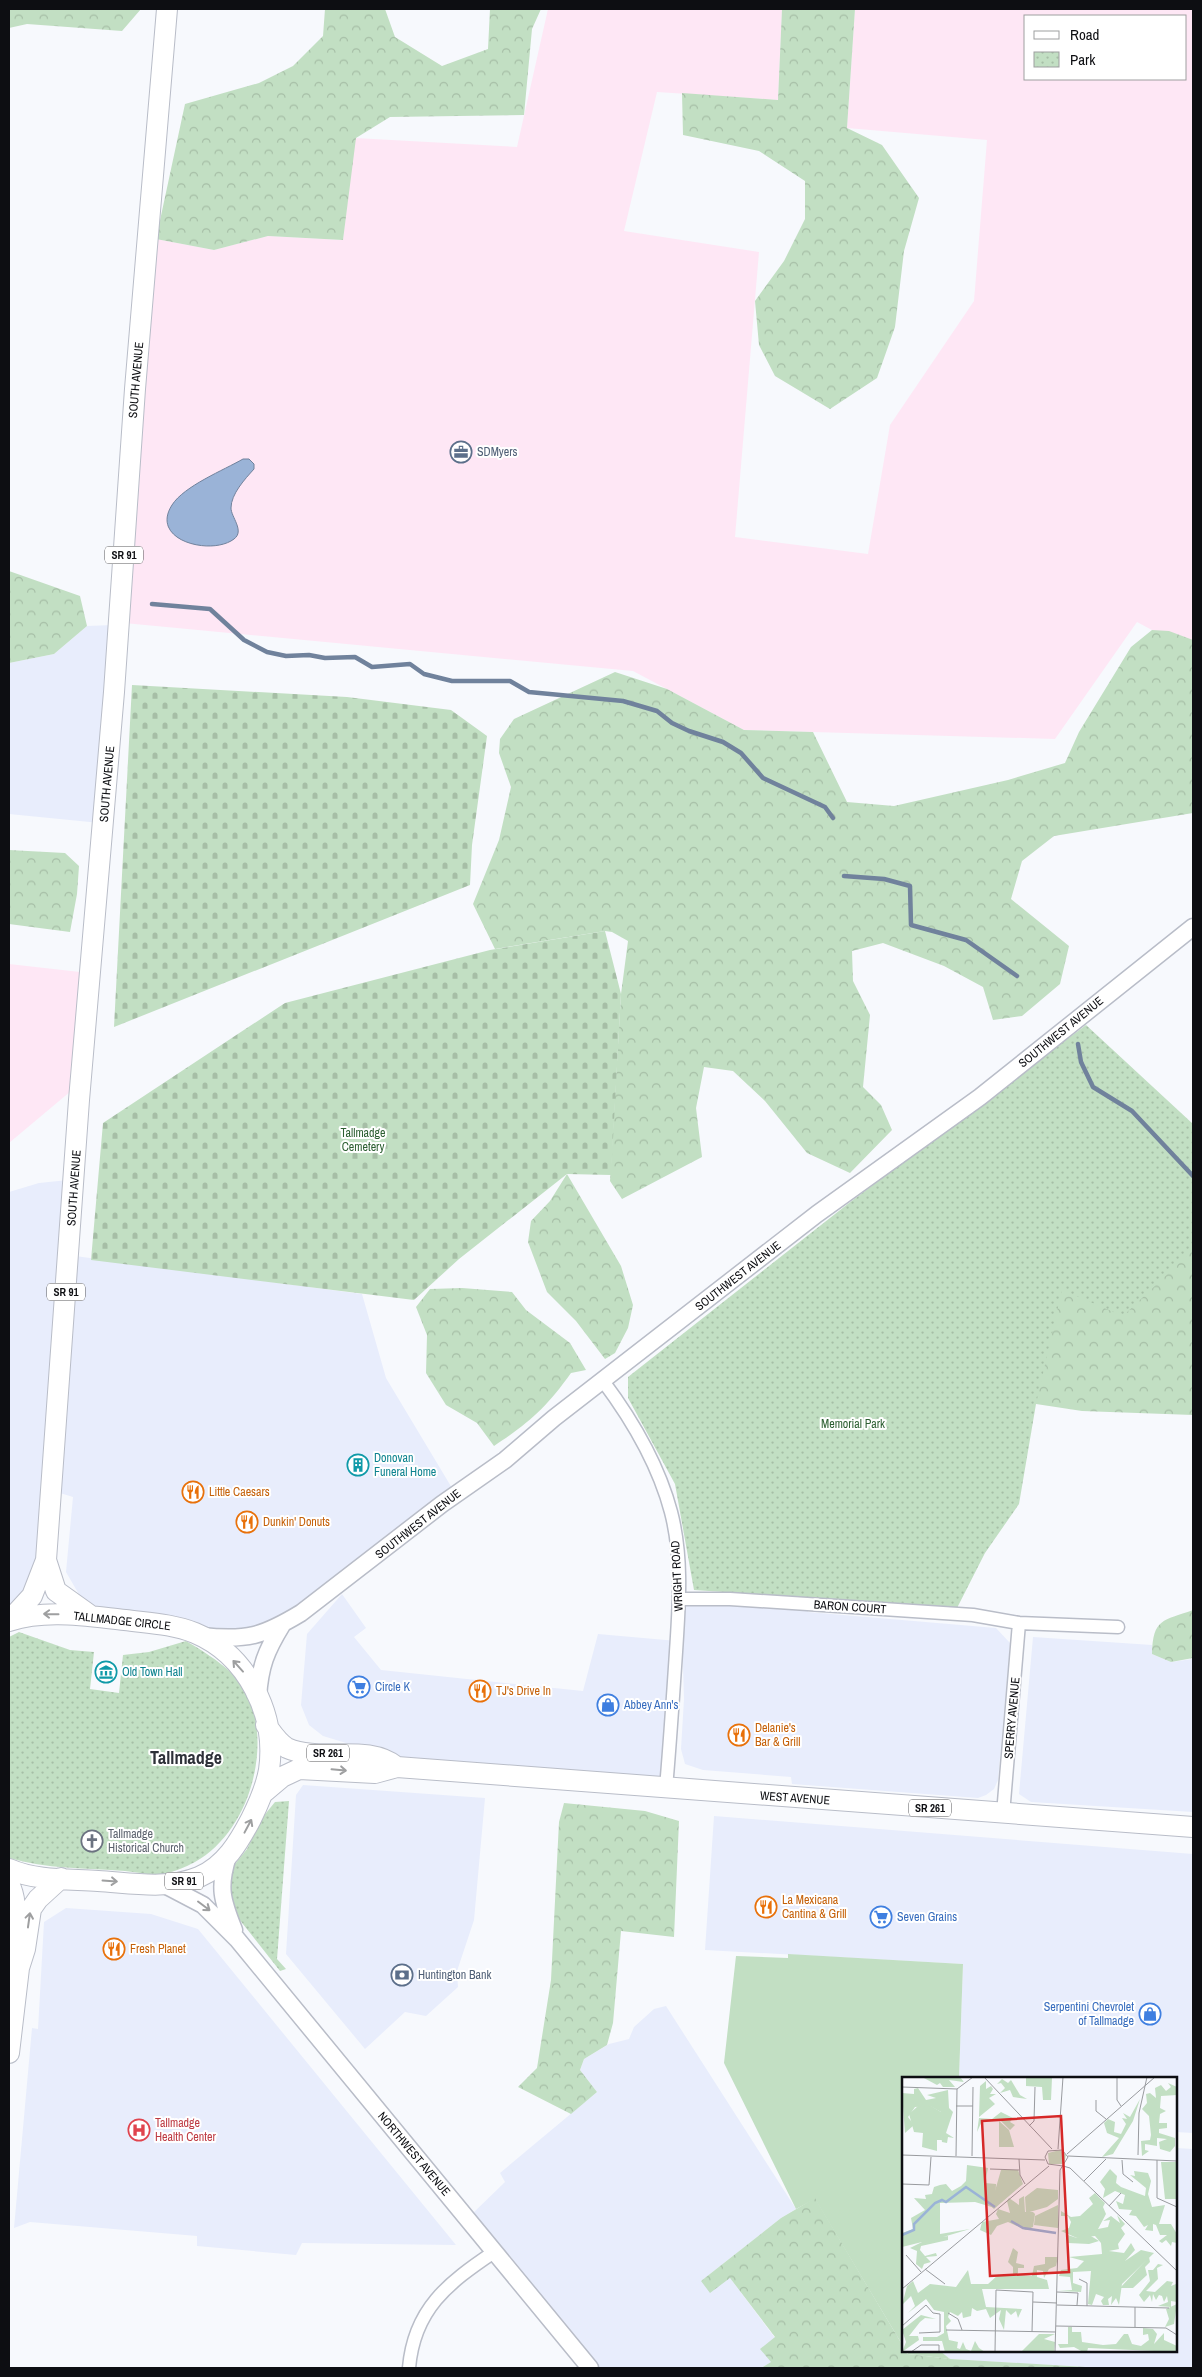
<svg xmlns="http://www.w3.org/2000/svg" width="1202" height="2377" font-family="'Archivo Narrow',sans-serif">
	<defs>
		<pattern id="forest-crowns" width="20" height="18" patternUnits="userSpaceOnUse" patternTransform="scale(1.25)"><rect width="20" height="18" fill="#c2dfc3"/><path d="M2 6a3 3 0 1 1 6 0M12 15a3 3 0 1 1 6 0" fill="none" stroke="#a6bea6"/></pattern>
		<pattern id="cemetery-stones" width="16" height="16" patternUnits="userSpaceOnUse" patternTransform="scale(1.25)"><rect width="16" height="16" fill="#c2dfc3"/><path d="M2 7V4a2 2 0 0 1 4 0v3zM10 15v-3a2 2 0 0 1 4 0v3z" fill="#a6bea6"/></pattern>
		<pattern id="park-dots" width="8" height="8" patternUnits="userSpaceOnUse" patternTransform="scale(1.25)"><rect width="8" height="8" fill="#c2dfc3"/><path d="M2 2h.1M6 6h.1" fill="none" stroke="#a6bea6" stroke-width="1.8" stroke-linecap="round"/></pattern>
	</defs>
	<rect width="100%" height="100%" fill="#f7f9fd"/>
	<path fill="#e8edfc" d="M113,625L100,823L9,814V663L54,654L87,626Z
		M68,1180L35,1577L17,1604L9,1606V1192L39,1183Z
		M75,1256L362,1294L386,1378L452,1488L306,1604L254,1634L203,1632L84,1603L66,1572L73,1497L60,1493Z
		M342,1594L366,1628L354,1637L381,1670L583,1691L598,1634L677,1641L666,1788L435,1770L323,1736L309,1725L301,1705L307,1634Z
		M681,1599L808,1605V1612L996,1628L1010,1643L998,1780L994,1789L986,1795L978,1798L792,1784L791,1777L703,1770L685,1764L681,1749L684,1699Z
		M1033,1637L1152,1645V1654L1171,1662L1193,1659V1812L1031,1802L1019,1794Z
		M303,1785L485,1798L474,1920L457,1971L458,1987L426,2016L405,2012L365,2049L286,1954L296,1795Z
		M714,1816L1193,1854V2133L1176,2132V2078H959L963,1964L705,1950Z
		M66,1908L151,1914L198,1929L456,2245L302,2243L296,2255L197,2246V2236L30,2222L14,2228L32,2028L38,2029L44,1922Z
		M666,2006L796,2209L781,2218L701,2281L730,2278L775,2338L771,2362L761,2368H595L471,2215L505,2182L500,2173L597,2092L580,2070L584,2059L609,2044L629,2039L634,2027L654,2009Z
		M1176,2148L1193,2149V2368H1102L950,2359L940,2351H1176Z"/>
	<path fill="#fee7f5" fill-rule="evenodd" d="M548,9H782L778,100L657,92L624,231L759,252L735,537L868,554L890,425L974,301L987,140L847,128L855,9H1193V652L1137,622L1055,739L744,730L633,671L124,623L156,239L214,250L268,236L343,240L355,138L517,147ZM1026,16H1186V79H1026Z
		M9,964L80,972L71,1091L9,1143Z"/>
	<path fill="#c2dfc3" d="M788,1954L963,1964L959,2078H903V2346L815,2199L796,2209L724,2063L736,1956L788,1958Z
		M906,2351H940L950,2359L908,2354Z"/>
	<path fill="url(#forest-crowns)" d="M9,9H141L122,31L27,24L9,28Z
		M325,9H385L395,37L442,66L488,49L490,9H541L532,29L524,115L390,117L356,138L343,240L268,236L214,250L156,239L185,104L259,83L293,66L323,36Z
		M782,9H855L847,128L882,145L919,198L904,251L895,327L877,378L830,409L775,376L759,345L755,301L784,261L805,219V181L759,151L683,135L682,93L778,100Z
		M9,571L80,596L87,626L54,654L9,663Z
		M1152,630L1169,631L1193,640V813L1054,836L1022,861L1011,899L1069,946L1060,984L1022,1016L993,1020L983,987L944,966L883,943L852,951L853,981L870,1015L863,1087L881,1105L892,1130L850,1173L807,1153L765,1101L733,1071L704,1067L696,1108L702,1157L622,1199L610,1181L621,994L628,941L612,932L605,931L495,949L473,904L499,840L511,787L499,753L500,739L514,719L615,672L667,689L744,730L813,732L847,802L894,806L1008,780L1065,763L1079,732L1131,647Z
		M9,850L65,853L79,866L77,894L70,932L9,924Z
		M567,1174L621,1266L633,1305L628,1328L615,1353L605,1359L576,1321L547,1292L528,1242L531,1221L550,1201Z
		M1193,1237V1415L1082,1411L1036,1404L982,1284Z
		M462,1288L512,1292L526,1310L570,1343L586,1370L571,1373C546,1408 530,1422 494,1446L477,1423L446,1405L426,1373L427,1335L416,1307L430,1289Z
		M1193,1610V1658L1171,1662L1152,1654C1153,1618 1163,1621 1193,1610Z
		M564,1803L645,1811L679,1821L674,1937L621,1931L613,2023L607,2045L584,2059L580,2070L597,2092L571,2114L518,2087L537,2068L551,1980L559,1822Z
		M815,2198L903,2346V2351L908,2354L951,2359L1102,2368H761L771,2362L760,2349L775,2337L730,2278L710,2293L701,2281L781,2218Z"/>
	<path fill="url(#cemetery-stones)" d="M132,685L347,697L451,710L487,736L472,845L470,885L114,1027Z
		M605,931L621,994L611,1175L567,1174L459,1259L414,1300L91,1260L103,1123L285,1003L490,950Z"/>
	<path fill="url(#park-dots)" d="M1086,1025L1193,1124V1250L1123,1316L1062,1290L1036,1404L1019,1504L985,1553L957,1608L694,1590L675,1484L628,1398V1377L849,1203Z
		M19,1632L70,1650L94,1652L90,1689L119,1693L123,1655L149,1652L186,1641C205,1652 237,1672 247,1692C273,1748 249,1832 195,1862C186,1867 173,1872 163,1874C152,1876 137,1872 125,1871C86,1868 46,1869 9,1858V1637Z
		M289,1801L277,1959L286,1969L280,1971L235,1914L227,1894L231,1869L247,1849L262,1818L275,1802Z"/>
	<path fill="#9ab3d7" stroke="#70829c" d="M243,459H249L254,464V469C245,479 231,494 231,508C231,517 245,531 234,539C212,556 149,541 172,505C184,486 224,470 243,459Z"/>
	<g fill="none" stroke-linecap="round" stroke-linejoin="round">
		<path stroke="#70829c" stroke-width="4.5" d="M152,604L210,609L244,640L267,652L286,656L309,655L325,658L355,657L372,667L410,664L424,674L452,681H510L529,692L623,701L657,711L672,723L689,731L723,742L741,753L763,778L825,807L833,818
			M844,876L884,879L910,886L911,925L966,940L1017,976
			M1078,1044L1081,1062L1093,1087L1132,1111L1193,1176"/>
		<g stroke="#b9bdc8" stroke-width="15">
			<path id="minor" d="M603,1381C633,1421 658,1463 671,1512C683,1558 679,1605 676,1652C673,1697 670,1743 666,1788
				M681,1599H730L973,1615L1019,1623L1118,1627
				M1003,1814L1019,1623
				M409,2368C414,2309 448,2283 494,2252"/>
		</g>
		<g stroke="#b9bdc8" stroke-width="19">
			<path id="tertiary" d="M202,1636C247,1641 263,1636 301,1613L442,1504L505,1460L554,1418L817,1214L980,1097L1193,927
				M258,1697C260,1666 266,1651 282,1625
				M228,1856C218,1887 222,1900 234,1930
				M163,1884L203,1905L237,1939L590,2368"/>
		</g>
		<g stroke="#b9bdc8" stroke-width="22">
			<path id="primary" d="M46,1560L56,1591L91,1616
				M9,1621L32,1596L46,1560L79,1100L114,692L135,389L167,9
				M9,1621C46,1609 86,1616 125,1620C148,1623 173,1624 195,1633C247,1655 277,1714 269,1770C266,1787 259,1803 251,1819C239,1842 225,1866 199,1877C168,1890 131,1883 98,1881C70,1879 36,1881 9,1869
				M266,1725C272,1733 278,1743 287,1748C320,1763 367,1743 397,1767
				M263,1793L282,1777L299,1769L375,1773L397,1767L1193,1827
				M9,1884C21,1906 10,1933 16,1958
				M9,2053L19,1968L25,1949L31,1909L38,1899L61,1878"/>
		</g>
		<use href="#minor" stroke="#fff" stroke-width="12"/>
		<use href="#tertiary" stroke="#fff" stroke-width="16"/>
		<use href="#primary" stroke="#fff" stroke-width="20"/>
	</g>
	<defs><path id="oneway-shaft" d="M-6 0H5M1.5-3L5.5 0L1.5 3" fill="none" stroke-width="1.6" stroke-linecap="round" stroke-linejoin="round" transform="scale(1.25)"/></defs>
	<g stroke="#9e9fa0">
		<use href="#oneway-shaft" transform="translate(51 1614) rotate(-179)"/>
		<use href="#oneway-shaft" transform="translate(238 1666) rotate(-132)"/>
		<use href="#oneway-shaft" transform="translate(339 1770) rotate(5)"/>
		<use href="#oneway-shaft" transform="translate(248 1826) rotate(-62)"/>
		<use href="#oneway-shaft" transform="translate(110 1881) rotate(4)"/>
		<use href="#oneway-shaft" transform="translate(204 1906) rotate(37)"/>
		<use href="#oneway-shaft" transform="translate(29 1920) rotate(-82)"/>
	</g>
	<defs>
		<g id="office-ring" transform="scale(1.125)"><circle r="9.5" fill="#fff" stroke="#5c6f8a" stroke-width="1.5"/><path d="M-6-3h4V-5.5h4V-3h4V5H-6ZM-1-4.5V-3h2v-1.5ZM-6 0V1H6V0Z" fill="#5c6f8a"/></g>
		<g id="building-ring" transform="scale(1.125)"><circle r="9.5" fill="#fff" stroke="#0f9aa8" stroke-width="1.5"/><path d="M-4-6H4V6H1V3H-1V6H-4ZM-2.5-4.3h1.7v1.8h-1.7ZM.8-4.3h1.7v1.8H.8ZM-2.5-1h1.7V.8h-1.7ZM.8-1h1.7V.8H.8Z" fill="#0f9aa8"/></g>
		<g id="restaurant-ring" transform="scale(1.125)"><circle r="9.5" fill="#fff" stroke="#e8710a" stroke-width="1.5"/><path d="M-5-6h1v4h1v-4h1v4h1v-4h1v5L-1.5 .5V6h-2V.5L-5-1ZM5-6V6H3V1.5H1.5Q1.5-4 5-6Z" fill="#e8710a"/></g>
		<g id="museum-ring" transform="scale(1.125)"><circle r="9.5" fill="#fff" stroke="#0f9aa8" stroke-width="1.5"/><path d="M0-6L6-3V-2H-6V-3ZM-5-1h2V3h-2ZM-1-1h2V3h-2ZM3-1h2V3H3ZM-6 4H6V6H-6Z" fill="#0f9aa8"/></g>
		<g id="supermarket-ring" transform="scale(1.125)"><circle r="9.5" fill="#fff" stroke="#3f7fe0" stroke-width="1.5"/><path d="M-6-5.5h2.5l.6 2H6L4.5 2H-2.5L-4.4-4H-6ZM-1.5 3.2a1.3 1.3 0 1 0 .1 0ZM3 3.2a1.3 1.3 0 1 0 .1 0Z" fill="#3f7fe0"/></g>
		<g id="shop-ring" transform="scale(1.125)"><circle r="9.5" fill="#fff" stroke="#3f7fe0" stroke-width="1.5"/><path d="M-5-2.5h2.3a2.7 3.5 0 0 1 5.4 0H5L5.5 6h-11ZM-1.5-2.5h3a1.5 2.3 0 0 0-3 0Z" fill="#3f7fe0"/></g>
		<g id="church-ring" transform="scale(1.125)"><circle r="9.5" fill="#fff" stroke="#6b7280" stroke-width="1.5"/><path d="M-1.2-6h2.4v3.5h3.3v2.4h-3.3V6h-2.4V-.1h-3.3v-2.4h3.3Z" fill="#6b7280"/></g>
		<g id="bank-ring" transform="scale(1.125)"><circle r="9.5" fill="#fff" stroke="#5c6f8a" stroke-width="1.5"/><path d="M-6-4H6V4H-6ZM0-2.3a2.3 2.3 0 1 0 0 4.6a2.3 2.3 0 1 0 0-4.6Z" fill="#5c6f8a"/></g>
		<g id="hospital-ring" transform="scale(1.125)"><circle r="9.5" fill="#fff" stroke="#e0444e" stroke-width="1.5"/><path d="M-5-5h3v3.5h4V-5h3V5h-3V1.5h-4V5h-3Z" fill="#e0444e"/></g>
	</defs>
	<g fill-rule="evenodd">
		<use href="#office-ring" x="461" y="452"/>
		<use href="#building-ring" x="358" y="1465"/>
		<use href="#restaurant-ring" x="193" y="1492"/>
		<use href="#restaurant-ring" x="247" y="1522"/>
		<use href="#museum-ring" x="106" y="1672"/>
		<use href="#supermarket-ring" x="359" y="1687"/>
		<use href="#restaurant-ring" x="480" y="1691"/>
		<use href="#shop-ring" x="608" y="1705"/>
		<use href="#restaurant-ring" x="739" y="1735"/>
		<use href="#church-ring" x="92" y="1841"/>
		<use href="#restaurant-ring" x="766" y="1907"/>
		<use href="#supermarket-ring" x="881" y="1917"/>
		<use href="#restaurant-ring" x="114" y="1949"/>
		<use href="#bank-ring" x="402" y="1975"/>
		<use href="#shop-ring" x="1150" y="2014"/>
		<use href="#hospital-ring" x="139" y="2130"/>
	</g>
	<g text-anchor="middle" stroke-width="4" stroke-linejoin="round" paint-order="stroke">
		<g fill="#fff" stroke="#565659" stroke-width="1">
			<rect x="105" y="546.5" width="38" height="17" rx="4"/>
			<rect x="47" y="1283.5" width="38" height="17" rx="4"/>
			<rect x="307" y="1744.5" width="42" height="17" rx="4"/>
			<rect x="909" y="1799.5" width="42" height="17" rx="4"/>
			<rect x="165" y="1872.5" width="38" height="17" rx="4"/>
		</g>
		<g font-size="11" font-weight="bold" fill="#0d0e12">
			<text x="124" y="559">SR 91</text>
			<text x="66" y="1296">SR 91</text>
			<text x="328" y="1757">SR 261</text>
			<text x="930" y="1812">SR 261</text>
			<text x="184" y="1885">SR 91</text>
		</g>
		<g font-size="12" fill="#0d0e12" stroke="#fff">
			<text transform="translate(136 380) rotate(-85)" y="4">SOUTH AVENUE</text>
			<text transform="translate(107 784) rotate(-85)" y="4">SOUTH AVENUE</text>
			<text transform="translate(1061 1032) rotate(-39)" y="4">SOUTHWEST AVENUE</text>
			<text transform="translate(74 1188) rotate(-86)" y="4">SOUTH AVENUE</text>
			<text transform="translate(738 1276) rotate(-38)" y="4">SOUTHWEST AVENUE</text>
			<text transform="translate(418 1524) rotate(-38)" y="4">SOUTHWEST AVENUE</text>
			<text transform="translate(677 1576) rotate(-93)" y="4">WRIGHT ROAD</text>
			<text transform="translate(850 1607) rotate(4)" y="4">BARON COURT</text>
			<text transform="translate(122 1621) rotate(6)" y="4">TALLMADGE CIRCLE</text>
			<text transform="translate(1012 1718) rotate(-85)" y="4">SPERRY AVENUE</text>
			<text transform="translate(795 1798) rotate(4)" y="4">WEST AVENUE</text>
			<text transform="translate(414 2154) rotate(50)" y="4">NORTHWEST AVENUE</text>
		</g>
		<g font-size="12" fill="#4e5e75" stroke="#fff" text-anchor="start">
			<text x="477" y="456">SDMyers</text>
			<text x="418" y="1979">Huntington Bank</text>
		</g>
		<g font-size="12" fill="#2c5e31" stroke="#fff">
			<text x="363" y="1137">Tallmadge<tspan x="363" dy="14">Cemetery</tspan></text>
			<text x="853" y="1428">Memorial Park</text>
		</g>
		<g font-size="12" fill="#0d838f" stroke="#fff" text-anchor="start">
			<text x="374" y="1462">Donovan<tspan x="374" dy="14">Funeral Home</tspan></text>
			<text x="122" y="1676">Old Town Hall</text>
		</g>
		<g font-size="12" fill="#c56008" stroke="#fff" text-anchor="start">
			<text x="209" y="1496">Little Caesars</text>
			<text x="263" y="1526">Dunkin' Donuts</text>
			<text x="496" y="1695">TJ's Drive In</text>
			<text x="755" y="1732">Delanie's<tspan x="755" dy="14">Bar &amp; Grill</tspan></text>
			<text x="782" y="1904">La Mexicana<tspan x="782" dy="14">Cantina &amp; Grill</tspan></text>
			<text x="130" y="1953">Fresh Planet</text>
		</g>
		<g font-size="12" fill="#366cbe" stroke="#fff" text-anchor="start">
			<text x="375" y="1691">Circle K</text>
			<text x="624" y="1709">Abbey Ann's</text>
			<text x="897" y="1921">Seven Grains</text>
			<text x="1134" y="2011" text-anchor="end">Serpentini Chevrolet<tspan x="1134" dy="14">of Tallmadge</tspan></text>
		</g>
		<g font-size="12" fill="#5b616d" stroke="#fff" text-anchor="start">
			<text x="108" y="1838">Tallmadge<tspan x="108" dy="14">Historical Church</tspan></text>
		</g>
		<g font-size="12" fill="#be3a42" stroke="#fff" text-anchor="start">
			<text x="155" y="2127">Tallmadge<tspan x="155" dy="14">Health Center</tspan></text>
		</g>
		<g font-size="18" font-weight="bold" fill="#2e3139" stroke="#fff">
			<text x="186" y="1764">Tallmadge</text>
		</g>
	</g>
	<g transform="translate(902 2077)">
		<rect width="275" height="275" fill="#f7f9fd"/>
		<path d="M124,0L150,1L149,23H141L140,10L124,9ZM16,29H29L39,35L40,63H35V74L20,70L21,56L12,55L7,37ZM97,44L107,53L112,70H97ZM247,180L248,185L243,190L245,198L231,211H218Z" fill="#c2dfc3"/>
		<path d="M20,0H58L62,5L47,3L53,10H41L38,6L35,8ZM100,2L106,6L109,3L118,18L125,22L111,20L108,13L98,16L103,11L99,6L95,7ZM84,4V12L89,9L91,12L88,17H94L87,21L93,27L77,40L78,9ZM266,6L275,10V18L259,19L258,31L264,34L258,37L257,46H265V51L257,52V56L273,61V69L268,75L258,72L257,65L265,62L255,61V69L243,67V73L247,74L240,79L239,64L248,63L249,58L247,39L240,32L245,26L244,17L248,16L254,21L253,11L259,8L264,14L269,10ZM16,11L24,23L34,21L25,18L46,13L47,31L51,35L44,56L52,61L46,60L45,66L40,65L39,58V35L28,29L13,30L6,40L12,48L3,56L0,16L12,17V12ZM238,22L231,44L211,77L200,80L217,61L205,56L202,46L206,42L213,45L212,55L219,57L224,47L220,41L225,42L221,36L228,40ZM99,35L111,41L108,45L113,48L108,53L99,44H80L75,55L77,41L90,42ZM259,85H275V122H263ZM65,88L86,91L83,106L94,107L93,131L73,125L38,126V157L68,152L41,160L46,159V163L19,169L18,173L23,179L34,176L35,179L24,180L29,185L22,187L20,192L14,187L15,174L8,171L20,165L0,170V156L11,152L9,141L23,133L12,121L24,122L23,118L30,117L32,110L38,108L44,107L50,114L59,109L64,104ZM208,92L215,99L214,106L219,110L243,119L244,111L228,98L233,99L232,94L246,96L249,104L246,117L250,130L263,128L257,147H269L275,157V166L270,165L269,169L264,163L260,166L257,164L265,158H258L254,148L251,147V154L243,153L246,148L242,150L234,139L227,138L230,133L217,132L214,124L221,127L223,118L213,114L201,121L203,112L198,105ZM193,116L203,126L201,130L204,137L196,152L206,150L208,143L201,144L209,139L218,146L215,138L223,147L219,151L223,157L216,167L217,172L207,174L222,176L229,166L233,173L223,184L239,173L252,176L220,207L217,228L214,221L209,228L210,219L206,222L207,228H201L199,224L202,220L194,217L190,228L186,227L189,194L171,195V206L180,209L179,215L156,214L170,213L168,200L157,199L159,193L175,191L182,184L167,180L200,177L199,166L193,159L175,161L159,154L167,151L169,145L166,139H159V134L169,140L178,139L191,127L187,121ZM122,119L123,135H131L133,137L131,150L124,153L106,145L95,149L89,158L78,153L80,145L97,142L94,137L96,132L108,136L105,124L107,121L117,128V122ZM111,171L116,175L114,186L122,188V191H116V198L130,199L132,189L143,187V180H156L154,189L147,192L142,201L141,194L135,193V200L145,203L147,212H80L84,230L120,232L116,241L114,234L109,238L104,233L102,253L97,242L99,233L88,241L84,232L75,234L70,231L69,239L61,241L60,235L56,239L48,235L46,240L49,244L44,249L47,263L56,265L55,271L58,272L61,265L64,272L69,274L73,264L77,271L83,275H43L40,264H21V260H35L42,256V235L32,233L24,222L6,236L13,229L9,219L0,228L5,209L11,204L16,216L28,207L54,210L66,193L69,207H86L96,198L111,199V190L106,185ZM256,187L261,188L255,191L256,202L244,214L253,215L265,204L271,205L269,209L274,207L275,225L269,224V230L256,229L266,225L265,219L262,225L260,219L257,218L254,223L251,217L250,225L248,218L242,225L237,218L248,204L246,193H251ZM275,227L272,247L263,250L267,242L264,232ZM19,238L34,242L23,241L18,245L7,259H16L17,263L0,275L4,265L0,253ZM166,250H170V255H179L180,265L201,268L214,267L222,257H226L230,267L239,269L247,263L246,257L241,258V251L251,252L255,257L252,267L262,256V263L275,269V275L186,271L185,275H181L172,270L158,271L156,267H166ZM137,257H153L142,262L153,265L152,275H119Z" fill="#c2dfc3"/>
		<path d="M184,156L197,164L187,167L166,166V158L175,161Z" fill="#c2dfc3"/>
		<path d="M135,111L156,113V122L145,130L124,136L123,120ZM156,128V151L132,148L133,139Z" fill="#c2dfc3"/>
		<path d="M158,73L164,78L162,87H147L146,76ZM99,93H116L121,107L92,132L80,122L89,113L93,114Z" fill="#c2dfc3"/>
		<path fill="none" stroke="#9ab3d7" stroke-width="2.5" d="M109,144L121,151L154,156M0,158L12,153V147L33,126L40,123L44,125L64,110L93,130"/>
		<path fill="none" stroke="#999b9f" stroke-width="1" d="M82,0L150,72M215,0V23L219,29M0,10L55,12L71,0M194,23V34L204,42M54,29H71M127,49L132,44L133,10M156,72L161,0M165,77L253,0M0,78L143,83M236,78L237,36L245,0M54,79L55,12M70,79L71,10M166,79L275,84M117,82L118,98L123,107M220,83L221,97L231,105M255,83V121L275,130M161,89L168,91L275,194M88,92L117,93M182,104L204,82M0,107L27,108L29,80M207,129L219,116M4,178L19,195M23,192L43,207M177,202L185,206V229M0,212L147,89M155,215L176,216L175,228M131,225L155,226M155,228L267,231M46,236L56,242L60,253M0,249L24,228L31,236L38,237V255L17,256M154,249L264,251L275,258M233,250V230M44,253L154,255M9,275L19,268H37V275M93,275L94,213L131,215L130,255M153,275L158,93L166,80L160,73L146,74L143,80L146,87L161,89"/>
		<path fill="#d62828" fill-opacity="0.15" stroke="#d62828" stroke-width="2.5" d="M159,39L167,195L88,199L80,44Z"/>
		<rect width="275" height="275" fill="none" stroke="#0d0e12" stroke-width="2.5"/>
	</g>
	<rect width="1202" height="2377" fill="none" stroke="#0d0e12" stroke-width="20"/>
	<rect x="1024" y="15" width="162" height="65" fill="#ffffff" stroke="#9e9fa0"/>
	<rect x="1034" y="31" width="25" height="8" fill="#ffffff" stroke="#9e9fa0"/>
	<text x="1070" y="40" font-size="15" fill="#0d0e12">Road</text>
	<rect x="1034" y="52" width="25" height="15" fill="url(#park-dots)" stroke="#9e9fa0"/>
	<text x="1070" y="65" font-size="15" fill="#0d0e12">Park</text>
</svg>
